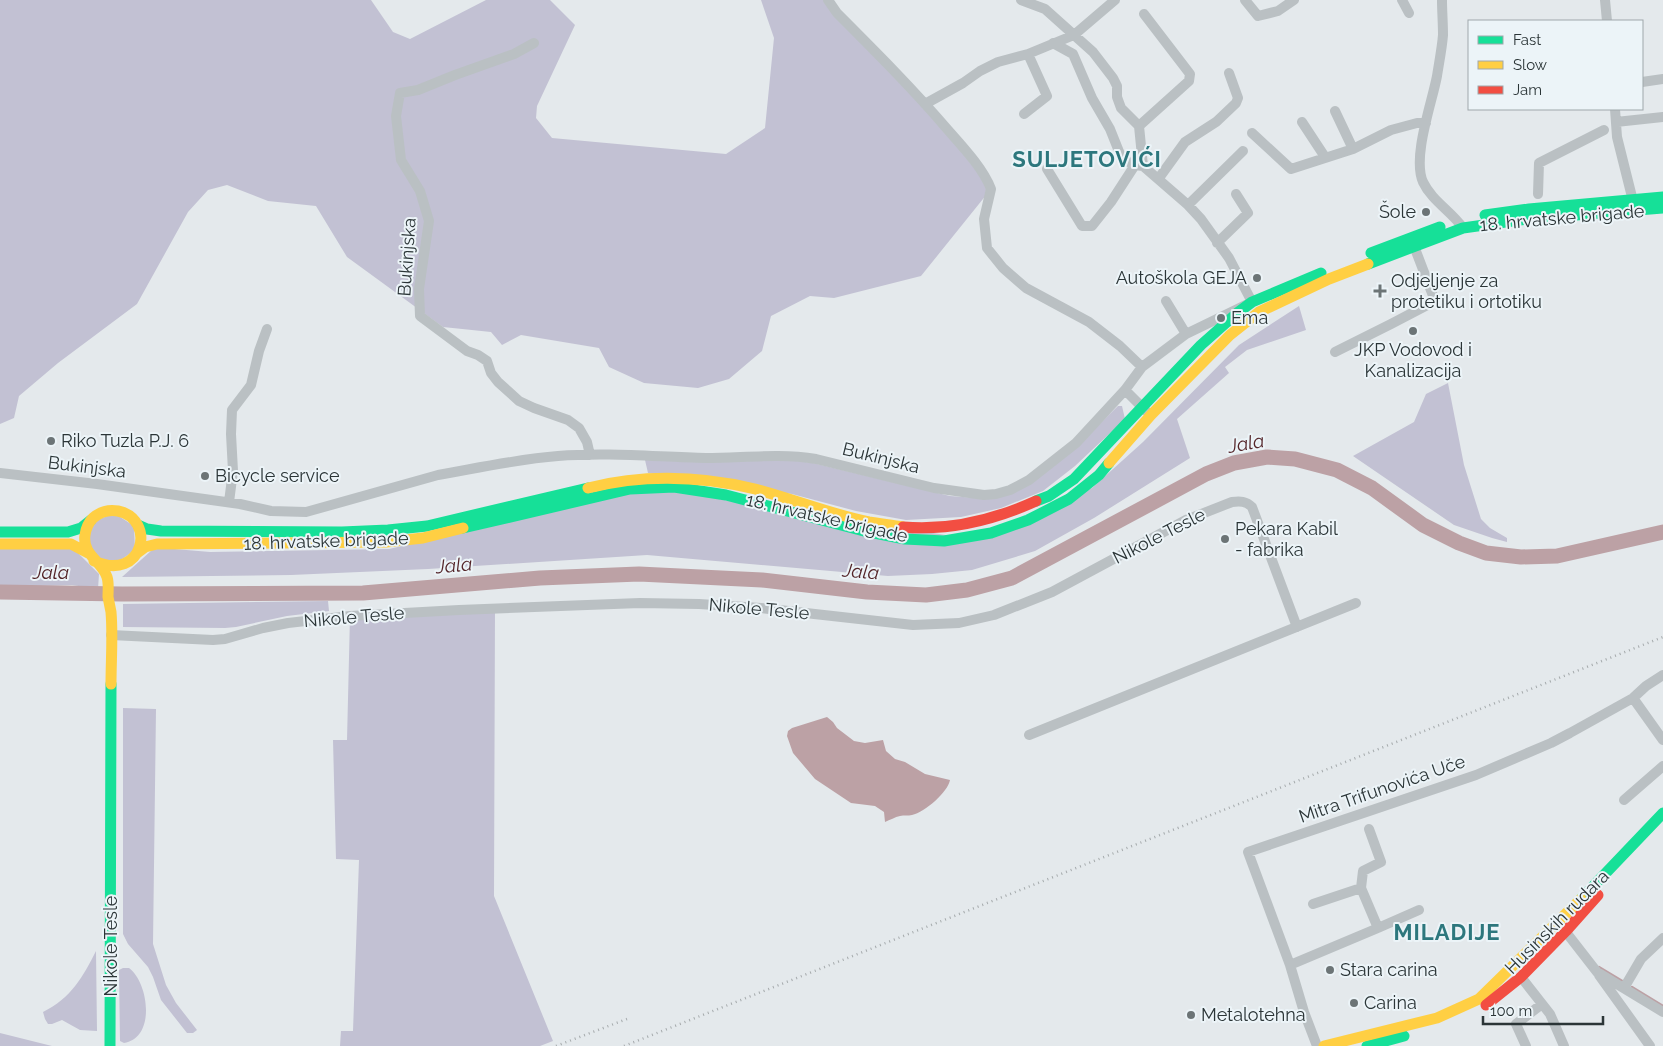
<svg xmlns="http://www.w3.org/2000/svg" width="1663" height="1046" font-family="Raleway,sans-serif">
	<rect width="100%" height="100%" fill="#e4e9ec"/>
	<path fill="#c2c1d3" d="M0,0H371L393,32L410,39L486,0H550L575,25L537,106L536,118L552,138L726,154L765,128L774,38L761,0H828L908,85L991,189L921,276L834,298L810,296L771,316L762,351L729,379L698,388L644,383L609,367L599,348L521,335L502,345L491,332L443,327L347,257L316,206L268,201L227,185L208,190L188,212L137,304L58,363L19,396L14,418L0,424Z
		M1299,306L1306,330L1247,350L1225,367L1229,373L1177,419L1190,458L1094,518L1035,551L972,570L932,574L888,576L647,555L428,569L291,575L122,577L152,550L163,548L210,552L389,549L630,493L671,490L746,504L978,540L1092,488L1143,442L1239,345Z
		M1448,383L1464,465L1481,519L1490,528L1507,538V542L1492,538L1454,525L1353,456L1414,422L1426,394Z
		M1118,406H1122L1125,419L1075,466L1043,491L1001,508L961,517L906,520L856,511L792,494L648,473L645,460L784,459L813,463L950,496L976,498L1010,494L1077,446Z
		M114,513L134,526L135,550L115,564L92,555C86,523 84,526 114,513Z
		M0,548H70L78,553L99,574L98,589L72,585L0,587Z
		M328,601L329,611L287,616L236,627L225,628L123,627V604Z
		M495,608L494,896L553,1041L540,1046H340L341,1031H353L359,860L336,859L333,740H347L350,616Z
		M123,708L156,709L153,944L166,985L176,1003L197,1030L193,1033H187L161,1000L153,977L148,967L128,944L123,934Z
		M96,951L97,1031L80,1030L62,1020L52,1024H48L45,1019L43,1012C71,998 83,977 96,951Z
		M123,968H129C149,983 156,1038 124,1043L120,1041L119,970Z
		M0,1033L52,1046H0Z"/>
	<path fill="#bca1a5" d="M827,717L833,722L837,728L854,741L865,743L883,740L886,751L895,759L905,762L925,774L950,780C948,792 925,812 912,815C908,816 904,815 900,816C895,817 890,820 885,822L884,812L875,806L851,803L815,779L793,753L787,736L788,731L792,728Z"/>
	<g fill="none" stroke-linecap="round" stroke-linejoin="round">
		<path stroke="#bca1a5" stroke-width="2.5" d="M1599,967L1624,982
			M1632,987L1663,1006"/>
		<path stroke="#bca1a5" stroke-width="15" d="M0,592L122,594L363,593L540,578L639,574L762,580L867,592L926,595L967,590L1012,578L1206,474L1234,463L1267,457L1295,459L1337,470L1372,488L1423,525L1459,543L1486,553L1521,557L1557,556L1663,532"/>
		<path stroke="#bac0c3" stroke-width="10" d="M828,0L837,13C875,51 913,89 948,130C962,146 983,168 991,189L984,219L987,248L1003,268L1026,288L1089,322L1120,346L1142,367
			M1021,0L1045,9L1093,52L1113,78L1117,86V97L1121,108L1139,126L1143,166
			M1245,0L1258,16L1278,11L1294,0
			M1402,0L1409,13
			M1442,0C1442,11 1443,23 1443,35C1442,48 1439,63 1437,76C1432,103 1412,157 1423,182C1432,201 1451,211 1463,228
			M1605,0L1607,21
			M534,43L514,54L455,75L418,90L400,93L396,116L401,160L420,191L429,221L419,289L420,316L467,351L478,355L487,361L491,373L498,382L519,401L534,408L568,420L579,428L587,442L590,455
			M1642,82L1663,79
			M925,104L963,83L980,71L998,62L1028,54L1074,35L1115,0
			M1615,109L1617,137L1633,201
			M1335,111L1353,149
			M1024,114L1047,96L1028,54
			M1302,122L1325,157
			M1616,122L1663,117
			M1139,126L1189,81L1190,74L1144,14
			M1252,133L1291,169L1353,149L1391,130L1417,123H1426
			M1047,169L1082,226H1092L1111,202L1135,165
			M1159,178L1185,142L1216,122L1236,103L1238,98L1229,73
			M1538,194L1539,163L1604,130
			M1188,205L1243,151
			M1217,243L1248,213L1236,194
			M1166,301L1186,334
			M1335,352L1391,324L1435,301L1414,246
			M1125,390L1146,411
			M0,473L97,484L240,504L271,511L306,512L438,475C478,468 518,459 558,456C607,452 657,457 706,458C743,458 779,453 816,459L934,488L984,495L996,494L1010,490L1029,480L1076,443L1125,390L1142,367L1186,334L1252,302L1229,258L1201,219L1188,205L1143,166L1135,165L1122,159L1110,129L1092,98L1073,54L1053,43
			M229,502L233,471L231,434L232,410L251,385L259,351L267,329
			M111,635L213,640L225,639L263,628L288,623L350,616L459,610L640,603L699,604L761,608L913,625L959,623L994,615L1052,592L1186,520L1232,502C1240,501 1246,501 1252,507L1297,627
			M1633,698L1663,740
			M1029,735L1356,603
			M1624,800L1663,766
			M1369,829L1381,862L1363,871L1361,888L1378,928
			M1313,904L1361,888
			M1562,927L1597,972L1663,1012
			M1290,965L1378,928L1419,910
			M1599,975L1650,1046
			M1521,977L1550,1014L1564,1046
			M1624,988L1641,959L1663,938
			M1317,1046L1304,1012L1290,965L1248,852L1476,775L1551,743L1570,733L1633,698L1646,686L1663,675
			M1526,1046L1516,1024L1542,1004"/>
		<path stroke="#16e098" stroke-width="11" d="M1485,215L1529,209L1663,197
			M1371,253L1440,227
			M1368,264L1463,228L1527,219L1663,208
			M1036,501L1049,496L1074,479L1201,345L1236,314L1252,302L1321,273
			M138,525L147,529L161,531L342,532L388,530L427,526L588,488
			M463,528L630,489L674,487L726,495L864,531L905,539L944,541L991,533L1028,520L1069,499L1099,475L1109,463
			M0,532H68L81,528L91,520
			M1581,899L1663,813
			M110,1046L111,684
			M1367,1046L1404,1036"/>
		<path stroke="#ffcf43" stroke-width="11" d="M1109,463L1151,415L1230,335L1259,312L1329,279L1368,264
			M588,488C644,474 700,476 755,489C793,499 830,514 869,522C880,524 892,525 903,527
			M0,544H71L88,553
			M137,553L145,547L157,544L386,542L423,538L463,528
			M94,561C144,583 157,519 118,511C108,509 100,512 93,518C88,523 86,528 85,535C82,555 102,561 107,577C109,583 108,590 108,597C109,602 110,607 111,612C113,635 111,661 111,684
			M1324,1046L1437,1018L1479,999L1581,899"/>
		<path stroke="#f24e42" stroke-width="11" d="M903,527C949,531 994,520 1036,501
			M1486,1005L1521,977L1566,931L1598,895"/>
		<path stroke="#a5aaac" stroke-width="2.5" stroke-dasharray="1 4" stroke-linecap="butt" d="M556,1046L627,1019
			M624,1046L1663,637"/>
	</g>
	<g fill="#6c7476" stroke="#ecf4f8" stroke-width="2">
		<circle cx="1426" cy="212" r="5"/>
		<circle cx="1257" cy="278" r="5"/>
		<path d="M1377.5 283.5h5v5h5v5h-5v5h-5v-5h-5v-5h5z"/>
		<circle cx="1221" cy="318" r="5"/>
		<circle cx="1413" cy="331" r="5"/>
		<circle cx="51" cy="441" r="5"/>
		<circle cx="205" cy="476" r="5"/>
		<circle cx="1225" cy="539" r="5"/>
		<circle cx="1330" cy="970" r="5"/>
		<circle cx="1354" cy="1003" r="5"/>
		<circle cx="1191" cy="1015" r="5"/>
	</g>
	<g text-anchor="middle" stroke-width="4" stroke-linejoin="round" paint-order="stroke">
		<g font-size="18" fill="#2b3537" stroke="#ecf4f8" text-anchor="start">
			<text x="1416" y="218" text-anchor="end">Šole</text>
			<text x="1247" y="284" text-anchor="end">Autoškola GEJA</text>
			<text x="1391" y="287">Odjeljenje za<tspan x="1391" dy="21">protetiku i ortotiku</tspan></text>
			<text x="1231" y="324">Ema</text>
			<text x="1413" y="356" text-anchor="middle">JKP Vodovod i<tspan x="1413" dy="21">Kanalizacija</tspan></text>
			<text x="61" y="447">Riko Tuzla P.J. 6</text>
			<text x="215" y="482">Bicycle service</text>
			<text x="1235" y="535">Pekara Kabil<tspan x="1235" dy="21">- fabrika</tspan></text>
			<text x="1340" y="976">Stara carina</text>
			<text x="1364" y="1009">Carina</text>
			<text x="1201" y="1021">Metalotehna</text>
		</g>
		<g font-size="18" fill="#2b3537" stroke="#ecf4f8">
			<text transform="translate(1562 218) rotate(-5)" y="6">18. hrvatske brigade</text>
			<text transform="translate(407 257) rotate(-86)" y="6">Bukinjska</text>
			<text transform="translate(881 458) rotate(14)" y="6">Bukinjska</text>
			<text transform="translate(87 467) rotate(7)" y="6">Bukinjska</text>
			<text transform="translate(827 518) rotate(13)" y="6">18. hrvatske brigade</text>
			<text transform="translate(1159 536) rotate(-27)" y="6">Nikole Tesle</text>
			<text transform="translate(326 541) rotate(-2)" y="6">18. hrvatske brigade</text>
			<text transform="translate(759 609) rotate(5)" y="6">Nikole Tesle</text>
			<text transform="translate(354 617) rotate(-5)" y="6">Nikole Tesle</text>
			<text transform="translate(1382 789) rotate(-19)" y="6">Mitra Trifunovića Uče</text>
			<text transform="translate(1557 922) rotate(-45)" y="6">Husinskih rudara</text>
			<text transform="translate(111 946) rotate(-90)" y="6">Nikole Tesle</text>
		</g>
		<g font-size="19" font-style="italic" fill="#542529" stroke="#ecf4f8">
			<text transform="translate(1246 443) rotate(-10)" y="7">Jala</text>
			<text transform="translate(454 565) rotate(-5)" y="7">Jala</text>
			<text transform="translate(861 571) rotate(5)" y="7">Jala</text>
			<text x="51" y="579">Jala</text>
		</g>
		<g font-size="22" font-weight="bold" letter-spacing="1" fill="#2d777d" stroke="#ecf4f8">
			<text x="1087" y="167">SULJETOVIĆI</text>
			<text x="1447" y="940">MILADIJE</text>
		</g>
	</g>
	<rect x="1468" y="20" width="175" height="90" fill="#ecf4f8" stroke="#9fa8ab"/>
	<rect x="1478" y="36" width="25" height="8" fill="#16e098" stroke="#9fa8ab"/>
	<text x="1513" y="45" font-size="15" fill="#2b3537">Fast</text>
	<rect x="1478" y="61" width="25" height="8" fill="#ffcf43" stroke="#9fa8ab"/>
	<text x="1513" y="70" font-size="15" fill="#2b3537">Slow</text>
	<rect x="1478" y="86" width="25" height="8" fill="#f24e42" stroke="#9fa8ab"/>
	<text x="1513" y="95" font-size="15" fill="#2b3537">Jam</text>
	<path d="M1483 1016v8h120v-8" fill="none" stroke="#2b3537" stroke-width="2.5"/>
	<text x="1490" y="1016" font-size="15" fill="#2b3537" stroke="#ecf4f8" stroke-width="4" paint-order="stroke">100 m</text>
</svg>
